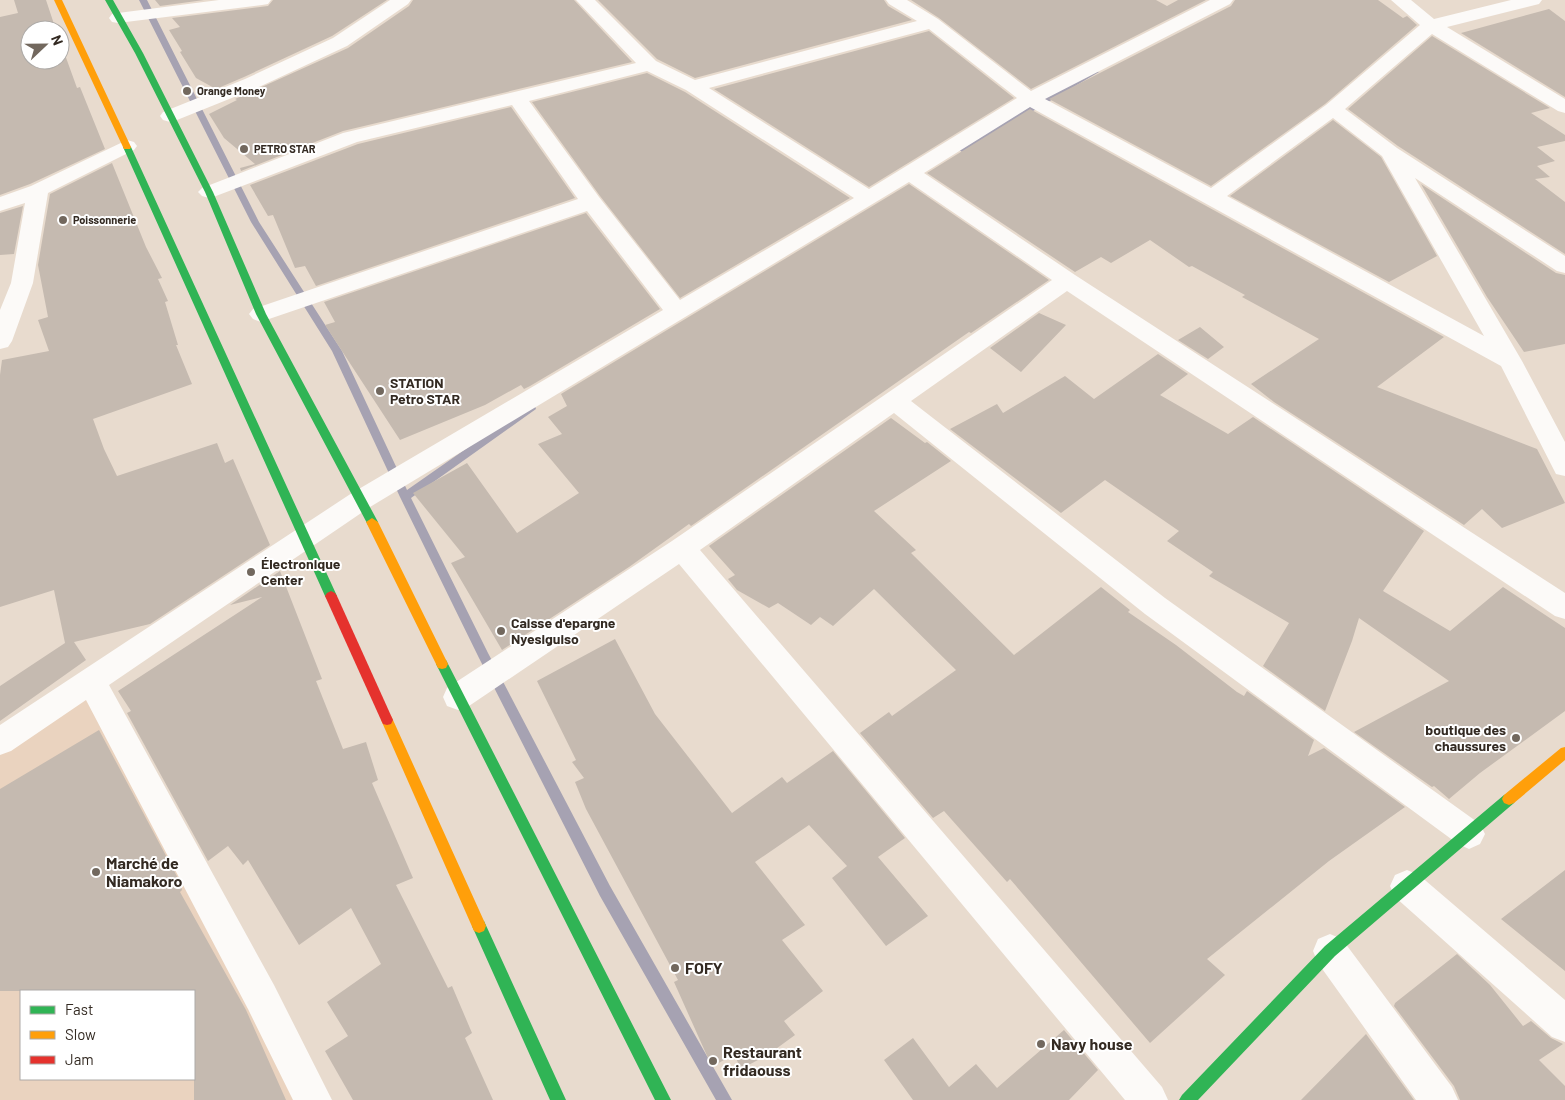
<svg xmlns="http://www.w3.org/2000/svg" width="1565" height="1100" font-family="Barlow,sans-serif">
	<rect width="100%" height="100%" fill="#e8dbce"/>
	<path fill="#ead3bf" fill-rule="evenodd" d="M100,688L306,1100H0V754ZM21,991H194V1079H21Z"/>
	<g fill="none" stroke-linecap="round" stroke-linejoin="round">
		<path fill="#a6a2b2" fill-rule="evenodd" d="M139,0H147L259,222L342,351L407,490L527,406H535L536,409L411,498L488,653L610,886L732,1100H716L600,896L479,658L400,497L332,351L251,222Z
			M1092,70L1099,72L965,151L962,152L958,149Z"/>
	</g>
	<path fill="#c5bab0" d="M14,0H46L56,30H30V60H60V41L77,88L80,87L105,149L30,184L0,195V17L18,13Z
		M155,0H204L160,6Z
		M273,0H387L332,36L244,77L216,89L196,78L180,52L182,51L169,30L180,27L172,18L268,6Z
		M413,0H574L632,62L343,131L241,171L240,168L255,164L224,138L209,114L237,100L235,99L348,48L409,6Z
		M598,0H884L888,6L912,20L695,78L657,59Z
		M911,0H1156L1167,6L1178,0H1206L1031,89L939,18Z
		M1235,0H1378L1403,18L1407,16L1417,25L1325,104L1211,186L1049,99L1231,6Z
		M1549,9L1565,21V97L1461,33Z
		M929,31L1014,98L869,187L714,89Z
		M1432,36L1550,108L1531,113L1565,135V141L1537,147L1555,161L1537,166L1550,177L1535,179L1565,202V254L1398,146L1348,109Z
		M647,73L685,92L850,198L680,298L600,196L532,102Z
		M511,107L575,198L316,286L305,266L295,268L273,215L268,216L250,185L358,144Z
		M1030,109L1444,337L1377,387L1537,449L1565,503L1502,528L1482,509L1464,525L1274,402L1251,384L1319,339L1242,297L1245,295L1192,266L1189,267L1150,240L1111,263L1101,257L1075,272L927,173Z
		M1333,120L1381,157L1437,256L1389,282L1230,196Z
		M112,163L146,247L162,278L158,279L168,301L165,302L178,345H176L192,384L93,419L104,449L117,476L217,443L225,463L233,459L270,545L150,624L74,642L86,660L0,721V686L65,643L54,590L0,607V375L2,360L49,351L38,320L48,317L38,265L50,194Z
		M909,184L1049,280L971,333L969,332L691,526L689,524L629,567L502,650L451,563L465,557L413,493L467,463L517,533L579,493L538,444L562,434L548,417L567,406L561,394Z
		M1421,184L1556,273L1565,275V344L1524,352L1487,297Z
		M23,206L14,254L0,255V213Z
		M586,213L660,309L530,386L524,389L521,385L485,405L400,440L325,325L335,322L324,302Z
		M1039,313L1066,325L1021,372L990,348Z
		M1200,327L1224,347L1208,359L1178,340Z
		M1158,354L1188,374L1160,395L1228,434L1253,417L1424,531L1383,591L1450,631L1503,587L1565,628V711L1480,773L1449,799L1434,786L1432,787L1354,732L1449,681L1359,618L1352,641L1325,711L1263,666L1289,623L1209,576L1213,572L1167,541L1179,531L1105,480L1061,513L950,429L997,404L1003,413L1065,376L1094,399Z
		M891,418L925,443L927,442L951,461L874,511L916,550L911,553L1014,655L1101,587L1130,610L1128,612L1176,645L1237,692L1244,696L1247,691L1314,740L1308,756L1324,748L1405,807L1329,861L1207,959L1225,975L1150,1043L1010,879L1007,882L944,811L933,818L860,733L889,712L892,716L956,670L874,589L833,626L820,617L811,625L778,603L769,608L737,590L728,579L735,575L709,546Z
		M280,571L322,679L316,681L343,749L366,742L378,780L372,783L413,878L396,885L448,988L452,986L472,1033L465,1038L493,1100H353L325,1051L348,1036L327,1002L381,964L351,908L299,945L248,860L243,865L228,846L208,861L127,713L131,711L118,691L262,597L230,605Z
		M615,639L655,714L732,813L782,777L787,783L833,751L905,838L878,857L928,916L886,946L832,878L847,866L809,825L755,862L805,925L782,940L823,991L784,1021L795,1035L769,1054L741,1069L734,1054L712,1067L674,982L678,980L586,809L575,782L584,778L572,762L576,760L537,681Z
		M99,730L180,882L182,890L180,892L246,1010L286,1100H194V991H0V789Z
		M1565,870V971L1501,919Z
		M1457,954L1490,985L1523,1026L1531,1021L1551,1038L1563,1044L1539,1060L1565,1086V1100H1460L1454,1086L1394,1006L1395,1003Z
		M1064,1030L1098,1070L1069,1100H913L884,1060L913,1038L949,1087L976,1064L997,1088Z
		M1366,1034L1414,1100H1301Z"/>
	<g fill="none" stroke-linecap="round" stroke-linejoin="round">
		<path fill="#fcfaf8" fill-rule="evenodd" d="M219,0H271L268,4L262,5L118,23L112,22L109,18L112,14L118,13Z
			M390,0H411L408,4L347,46L259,87L177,120L170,122L163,120L160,116L163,112L245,79L333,38Z
			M576,0H595L656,61L695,80L917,21L889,4L886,0H907L938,19L1031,91L1210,0H1233L1230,4L1045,99L1211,188L1326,105L1420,25L1391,0H1411L1434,19L1511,0H1542L1539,4L1447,27L1565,99V113L1558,111L1432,34L1345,109L1397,148L1565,256V273L1557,271L1415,178L1522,361L1565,442V476L1556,474L1501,366L1030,107L924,173L1075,275L1565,593V619L1555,616L1067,291L911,401L1165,598L1480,824L1485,834L1480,844L1469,849L1458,844L1145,614L894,413L700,550L1162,1087L1168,1100H1125L679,564L469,706L458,710L447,706L443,697L447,688L672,541L1052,280L909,182L370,507L109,685L274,985L332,1100H293L248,1009L86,700L11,751L0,755V725L352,493L663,310L587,211L269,319L261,322L253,319L249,314L253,309L578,199L512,105L357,142L216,196L209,198L202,196L198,192L202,188L343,133L636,63ZM929,29L1017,98L869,189L709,88ZM647,71L686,90L854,198L680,300L599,197L529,101ZM1333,118L1382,156L1484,336L1227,196Z
			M127,140L134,142L137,146L134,150L48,193L33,283L12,341L8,347L0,349V310L11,283L25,203L0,211V197L31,186Z
			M1407,870L1419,875L1565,1000V1042L1552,1037L1395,897L1390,886L1395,875Z
			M1330,934L1342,939L1452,1087L1458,1100H1416L1318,963L1313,951L1318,939Z"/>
		<path fill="#30b455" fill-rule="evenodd" d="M105,0H113L143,53L213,192L266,314L378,522L376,525H368L256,314L205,192L135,53Z
			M127,144L131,147L337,596L335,599H327L325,596L123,147Z
			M442,659L446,660L671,1100H655L436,664L438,660Z
			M1509,793L1514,795L1516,799L1514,803L1335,956L1198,1100H1179L1182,1095L1325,946L1504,795Z
			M479,919L484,921L566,1100H550L472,926L474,921Z"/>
		<path fill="#ff9f0a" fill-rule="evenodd" d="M54,0H62L131,147L130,149H124L123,147Z
			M372,518L378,522L448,664L446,668L442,669L438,668L436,664L366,522Z
			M387,715L391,716L393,720L484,921L486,926L484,931L479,933L474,931L381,720L383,716Z
			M1565,747V760L1514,803L1509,805L1504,803L1502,799L1504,795L1561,748Z"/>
		<path fill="#e5322d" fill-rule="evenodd" d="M331,591L335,593L337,596L393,720L391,724L387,725L383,724L381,720L325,596L327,593Z"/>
	</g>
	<g fill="#72685e" stroke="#fff" stroke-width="2">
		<circle cx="187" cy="91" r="5"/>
		<circle cx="244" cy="149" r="5"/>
		<circle cx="63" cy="220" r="5"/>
		<circle cx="380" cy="391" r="5"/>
		<circle cx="251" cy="572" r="5"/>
		<circle cx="501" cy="631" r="5"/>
		<circle cx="1516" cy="738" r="5"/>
		<circle cx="96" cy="872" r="5"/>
		<circle cx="675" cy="968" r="5"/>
		<circle cx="1041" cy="1044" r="5"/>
		<circle cx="713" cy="1061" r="5"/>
	</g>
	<g text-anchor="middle" stroke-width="4" stroke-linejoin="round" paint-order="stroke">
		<g font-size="11" font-weight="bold" fill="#332a22" stroke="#fff" text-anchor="start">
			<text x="197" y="95">Orange Money</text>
			<text x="254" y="153">PETRO STAR</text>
			<text x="73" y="224">Poissonnerie</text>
		</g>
		<g font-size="14" font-weight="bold" fill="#332a22" stroke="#fff" text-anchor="start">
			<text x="390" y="388">STATION<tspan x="390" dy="16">Petro STAR</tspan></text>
			<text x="261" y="569">Électronique<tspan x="261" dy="16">Center</tspan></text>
			<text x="511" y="628">Caisse d'epargne<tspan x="511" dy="16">Nyesiguiso</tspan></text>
			<text x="1506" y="735" text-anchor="end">boutique des<tspan x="1506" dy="16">chaussures</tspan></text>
		</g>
		<g font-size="16" font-weight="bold" fill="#332a22" stroke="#fff" text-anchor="start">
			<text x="106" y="869">Marché de<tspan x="106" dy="18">Niamakoro</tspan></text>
			<text x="685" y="974">FOFY</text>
			<text x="1051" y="1050">Navy house</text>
			<text x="723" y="1058">Restaurant<tspan x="723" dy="18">fridaouss</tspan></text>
		</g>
	</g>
	<rect x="20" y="990" width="175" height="90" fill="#ffffff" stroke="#adaaa7"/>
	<rect x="30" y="1006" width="25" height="8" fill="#30b455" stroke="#adaaa7"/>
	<text x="65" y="1015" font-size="15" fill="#332a22">Fast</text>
	<rect x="30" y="1031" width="25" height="8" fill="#ff9f0a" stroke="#adaaa7"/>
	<text x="65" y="1040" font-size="15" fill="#332a22">Slow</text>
	<rect x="30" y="1056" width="25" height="8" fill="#e5322d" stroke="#adaaa7"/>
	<text x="65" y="1065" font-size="15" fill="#332a22">Jam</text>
	<g transform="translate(45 45) rotate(68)"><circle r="24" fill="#ffffff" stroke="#adaaa7"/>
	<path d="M0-4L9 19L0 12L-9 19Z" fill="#72685e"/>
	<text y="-8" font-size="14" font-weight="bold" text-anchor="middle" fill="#332a22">N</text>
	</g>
</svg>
